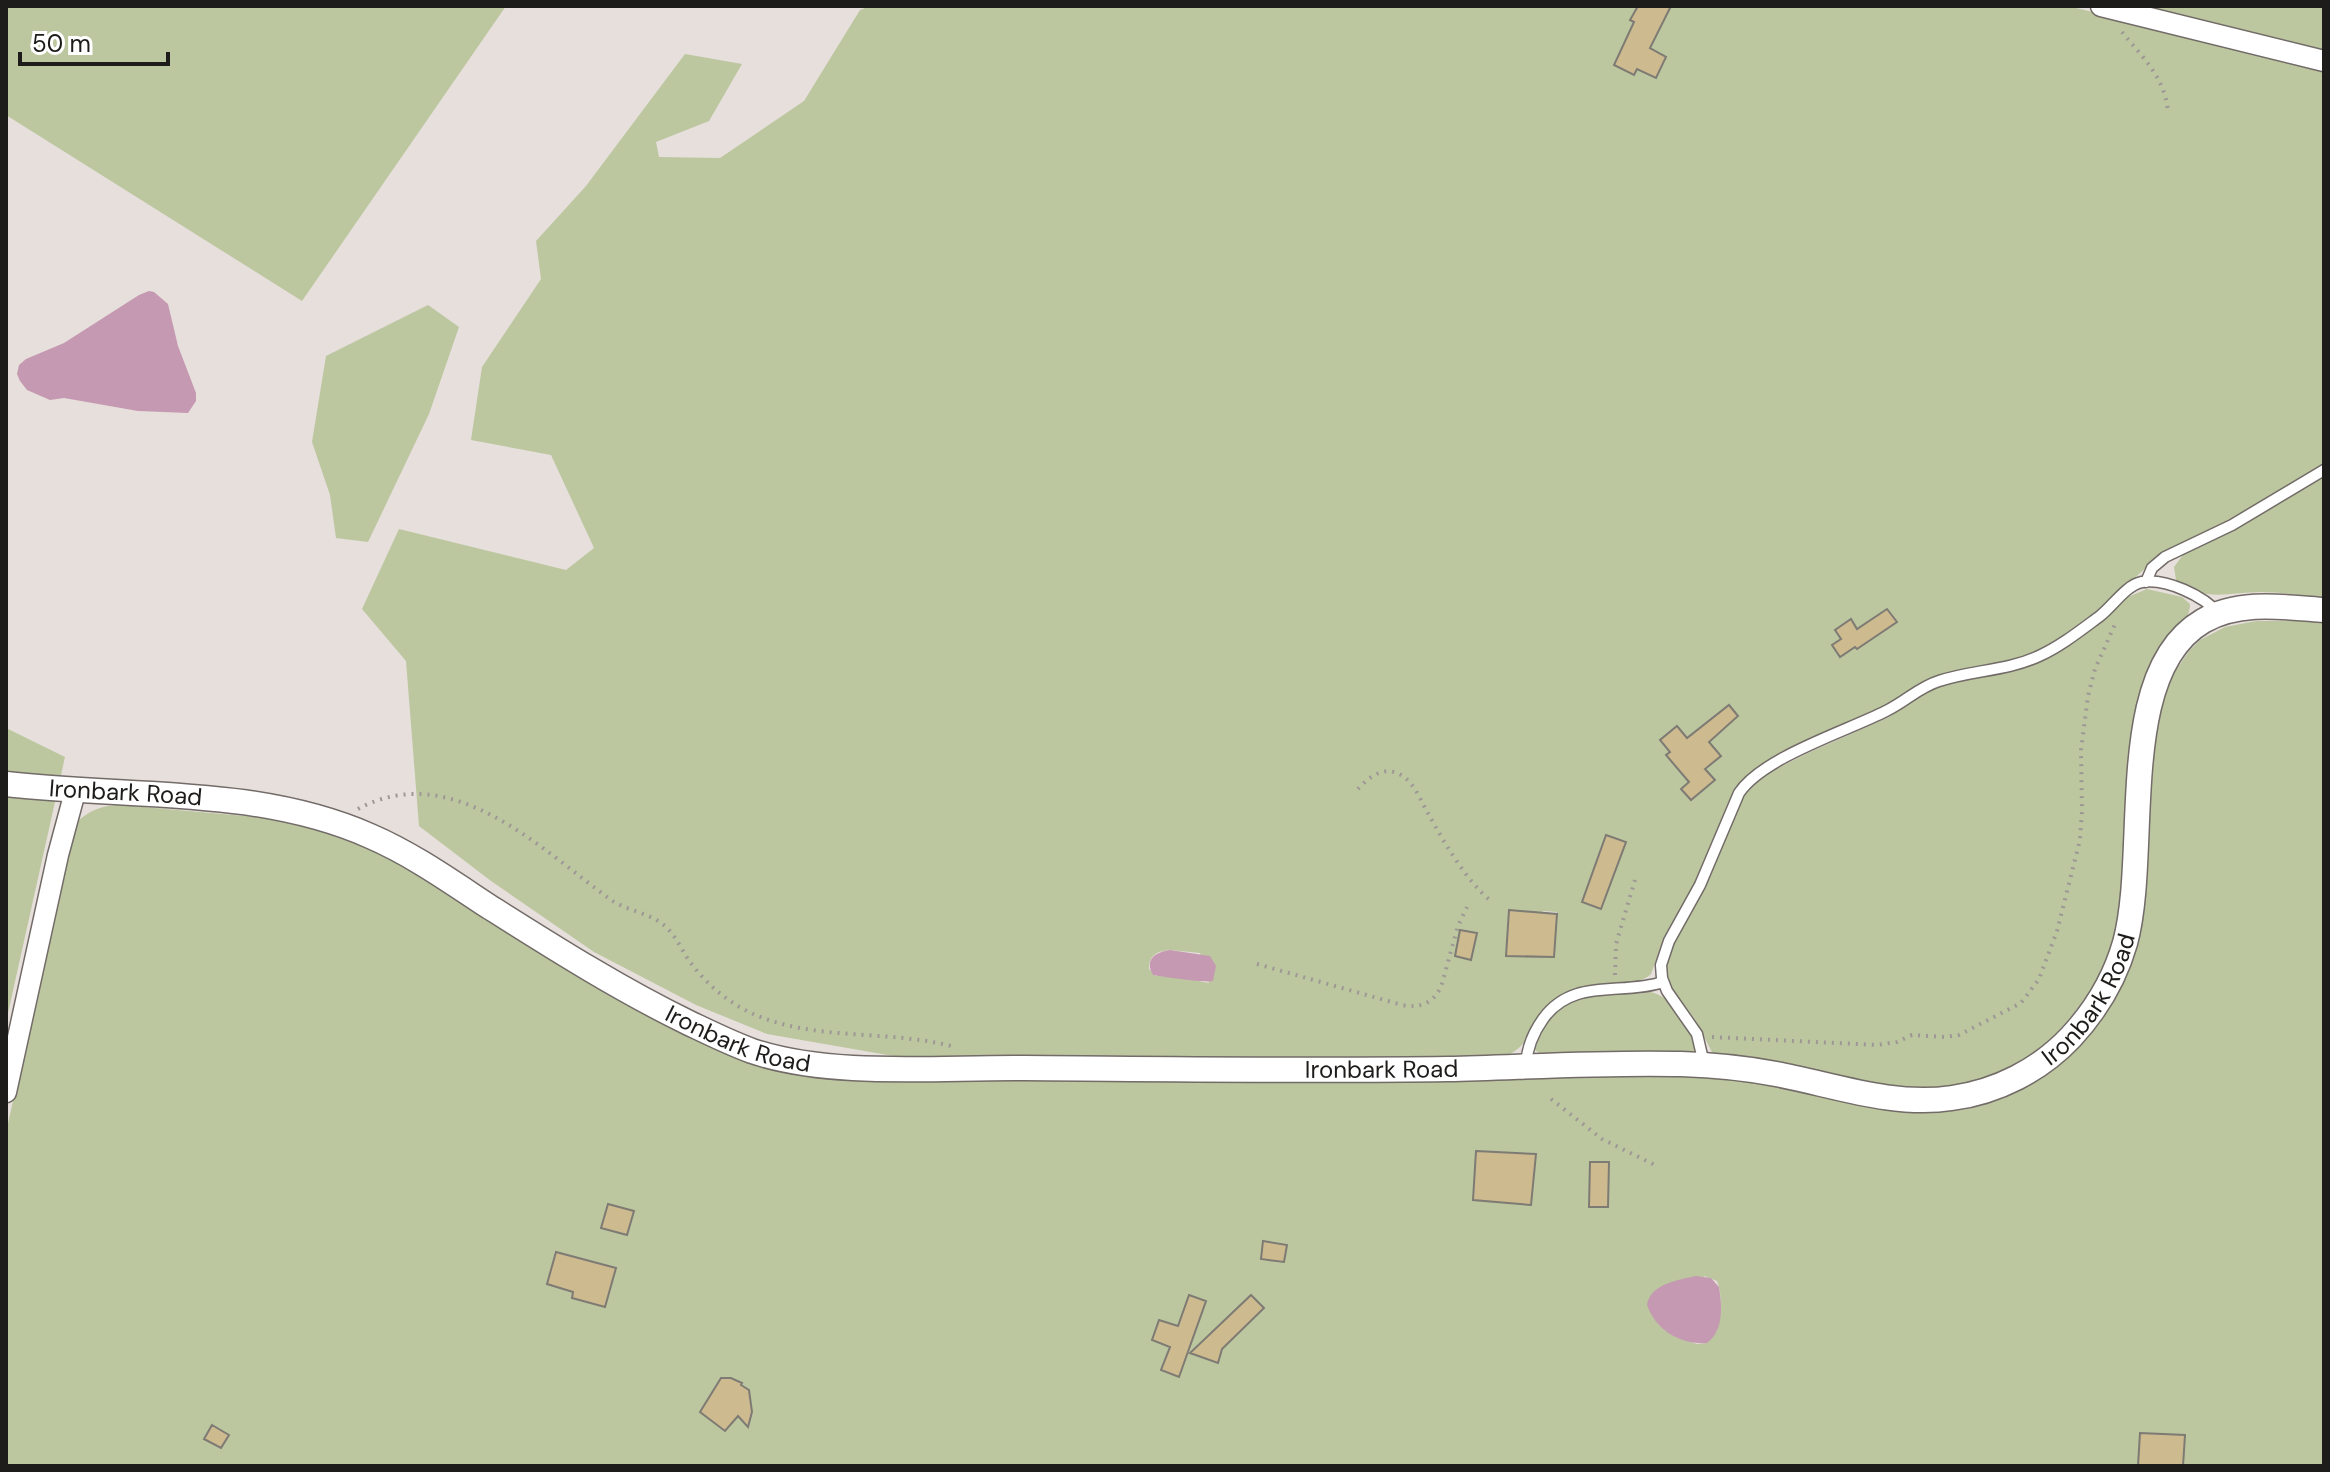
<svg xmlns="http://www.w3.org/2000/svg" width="2330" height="1472" font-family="'DM Sans',sans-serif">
	<rect width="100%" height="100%" fill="#e7dfdb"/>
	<path fill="#bcc7a0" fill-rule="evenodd" d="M6,6H506L302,301L6,115Z
		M870,6H2068L2324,69V465L2248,511L2161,554L2107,603L2050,646L2023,658L1924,682L1891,705L1807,741L1752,772L1736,792L1696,883L1663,940L1651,974C1640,987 1589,985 1568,992C1539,1001 1536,1041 1510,1054C1494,1061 1454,1058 1436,1058H905L767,1034L696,1005L594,952L491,881L419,826L406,661L362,609L399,529L566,570L594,548L551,455L471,440L482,367L541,279L536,241L586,186L685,54L742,64L709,121L656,142L659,157L720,158L804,101L860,10ZM1543,911L1557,912L1554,957L1506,956ZM1170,950L1200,953L1209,983L1179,977L1156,976L1149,969C1149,955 1157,951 1170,950Z
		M2137,6H2324V52Z
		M428,305L459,327L429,414L368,542L336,538L330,495L312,442L326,356Z
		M2324,476V598C2303,596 2282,592 2261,592C2230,592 2203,603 2176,580L2174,567L2183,555L2223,535Z
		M2147,589L2182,597L2190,604C2190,619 2179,628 2169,638L2112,948C2080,1024 2017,1087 1930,1090C1898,1091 1865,1083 1833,1077C1793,1069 1753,1062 1713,1054L1696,1021L1672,988L1665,967L1672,943L1704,888L1746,787L1766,774L1808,753L1887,718L1931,690L1947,684L2016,671L2042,661L2099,623L2128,597Z
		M2256,621H2324V1466H2183L2185,1435L2141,1433L2138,1466H6V1132L76,823C89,810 103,805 121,805L267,818L324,832L374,851L408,868L569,971L736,1057L1675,1074L1754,1081L1921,1112L1963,1110L1981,1106L2015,1093L2052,1069L2144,892L2153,753L2159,713L2170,679L2189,651L2200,640L2225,627ZM608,1205L633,1211L627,1234L602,1228ZM1704,1276L1717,1281C1726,1304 1716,1322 1707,1343L1697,1344L1675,1337Z
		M6,728L65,757L6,1022Z
		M1651,992C1673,997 1692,1027 1696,1049L1692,1054L1541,1055L1533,1048C1561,982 1593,1001 1651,992Z"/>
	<path fill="#c599b1" d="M149,291L154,292L168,304L178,346L196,393V401L188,413L138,411L64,398L50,400L27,390L20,381L17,374L19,365L26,359L64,343L139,295Z
		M1170,950L1210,956L1216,966L1213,981C1206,983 1163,977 1153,975C1144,960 1155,952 1170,950Z
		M1696,1276L1711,1278L1719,1287C1722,1305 1724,1331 1707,1343C1680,1345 1656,1330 1647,1305C1650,1284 1678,1280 1696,1276Z"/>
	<path fill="#cdba8f" stroke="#7e7b74" stroke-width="2" d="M1638,6H1671L1650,48L1666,57L1656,78L1637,69L1634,75L1614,65L1634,22L1630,20Z
		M1887,609L1897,622L1857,649L1855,647L1840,657L1832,645L1841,639L1835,630L1851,619L1857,629Z
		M1729,705L1738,716L1709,742L1721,756L1705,769L1715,780L1691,800L1681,789L1689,782L1666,755L1670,752L1660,740L1677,726L1687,738Z
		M1606,835L1626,842L1601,909L1582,902Z
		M1509,910L1557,914L1554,957L1506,956Z
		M1460,930L1477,933L1471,960L1455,956Z
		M1476,1151L1536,1154L1531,1205L1473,1200Z
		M1590,1162H1609L1608,1207H1589Z
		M608,1204L634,1211L627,1235L601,1228Z
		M1263,1241L1287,1245L1284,1262L1261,1259Z
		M556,1252L616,1268L605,1307L572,1298L573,1292L547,1284Z
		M1189,1295L1206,1301L1179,1377L1161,1370L1170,1347L1152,1340L1159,1320L1178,1326Z
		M1251,1295L1264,1308L1222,1349L1218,1363L1190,1353Z
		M721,1378H731L742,1383L741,1385L749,1390L752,1412L748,1427L738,1416L725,1431L700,1412Z
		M212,1425L229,1435L221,1448L204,1439Z
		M2140,1433L2185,1435L2183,1466H2138Z"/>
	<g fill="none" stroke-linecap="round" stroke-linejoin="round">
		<g stroke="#726b67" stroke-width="13">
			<path id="service" d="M2146,582L2152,568L2165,557L2232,525L2324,470
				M1704,1064L1697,1034L1667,991L1662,978L1661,965L1669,941L1700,885L1739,793C1763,757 1847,731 1886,711C1905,702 1919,687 1939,681C1972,670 2007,671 2039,656C2061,646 2081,630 2100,616C2113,606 2126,585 2142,582C2166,578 2204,596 2219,614
				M1526,1065C1527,1047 1533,1033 1543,1019C1573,977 1621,996 1663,982"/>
		</g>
		<g stroke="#726b67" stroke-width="23">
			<path id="minor" d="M2101,6L2324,61
				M6,1092L58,855L75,792"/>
		</g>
		<g stroke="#726b67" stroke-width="27">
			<g id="tertiary">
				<path id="s1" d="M6,784C126,798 257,786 370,836C412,854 450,881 488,906C553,947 619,989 689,1023C710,1033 730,1043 752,1051C832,1078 939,1067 1024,1068C1165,1069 1307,1071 1448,1069C1526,1067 1604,1062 1681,1064C1713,1065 1745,1068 1776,1074C1834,1085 1893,1107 1952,1098C1997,1092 2040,1070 2071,1037C2096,1010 2115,978 2125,943C2150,853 2114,673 2203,621C2239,600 2284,607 2324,610"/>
			</g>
		</g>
		<path stroke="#9e9895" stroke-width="4" stroke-dasharray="2 6" stroke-linecap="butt" d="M2122,32C2142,57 2165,77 2168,112
			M1358,789C1369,777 1384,765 1401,775C1415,783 1421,802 1429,815C1443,841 1468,883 1491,901
			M358,809C452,758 541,849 611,900C628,911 650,913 665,926C674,934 680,946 686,956C702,980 723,999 749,1012C812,1042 885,1029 951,1046
			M1257,964L1402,1005C1421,1008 1432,1004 1441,987L1458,926L1467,907
			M1615,975L1616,944L1635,880
			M1712,1037L1877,1045L1897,1042L1912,1035L1945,1037L1959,1035L2021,1003L2039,979L2057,931L2080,840L2082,811L2081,750L2088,696L2095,669L2116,622
			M1551,1099L1602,1139L1657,1166"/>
		<use href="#service" stroke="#fff" stroke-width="10"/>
		<use href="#minor" stroke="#fff" stroke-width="20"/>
		<use href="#tertiary" stroke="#fff" stroke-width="24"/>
	</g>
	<g text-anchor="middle" stroke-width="7" stroke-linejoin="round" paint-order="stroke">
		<g font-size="24" fill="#1e1c1a" stroke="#fff">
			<text dy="8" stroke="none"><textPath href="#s1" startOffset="120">Ironbark Road</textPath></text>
			<text dy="8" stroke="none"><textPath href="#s1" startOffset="2192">Ironbark Road</textPath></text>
			<text dy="8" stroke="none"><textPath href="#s1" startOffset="792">Ironbark Road</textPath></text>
			<text dy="8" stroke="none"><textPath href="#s1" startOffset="1440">Ironbark Road</textPath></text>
		</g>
	</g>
	<rect width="2330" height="1472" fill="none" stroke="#1e1c1a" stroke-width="16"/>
	<path d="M20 52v12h148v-12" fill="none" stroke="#1e1c1a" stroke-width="4"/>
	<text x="32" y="52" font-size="24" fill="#1e1c1a" stroke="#ffffff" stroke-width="6" paint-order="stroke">50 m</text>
</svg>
